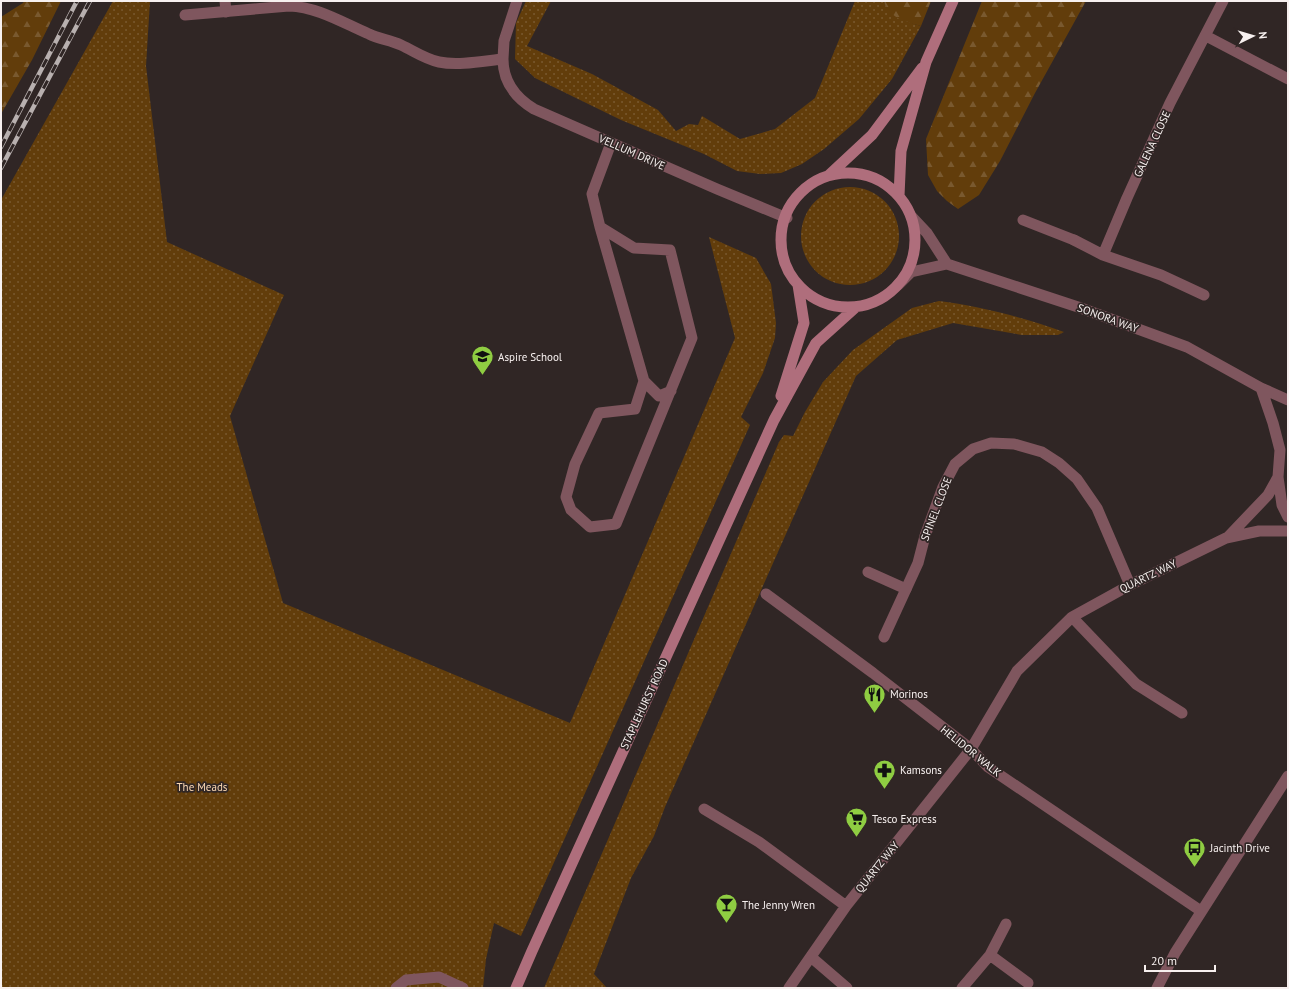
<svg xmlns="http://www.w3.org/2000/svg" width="1289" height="989" font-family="'PT Sans',sans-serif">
<defs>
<pattern id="green-dots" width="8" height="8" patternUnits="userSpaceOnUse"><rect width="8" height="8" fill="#623d0b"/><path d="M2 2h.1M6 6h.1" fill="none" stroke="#79592f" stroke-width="1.8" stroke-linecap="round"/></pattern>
<pattern id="forest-firs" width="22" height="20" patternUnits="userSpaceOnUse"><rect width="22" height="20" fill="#623d0b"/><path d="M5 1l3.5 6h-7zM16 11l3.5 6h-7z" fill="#79592f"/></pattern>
</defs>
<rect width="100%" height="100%" fill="#302625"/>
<path fill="url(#green-dots)" d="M113,1H150L146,66L167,242L284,295L230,416L283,603L570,723L735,338L709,237L756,258L771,284L776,323L775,338L763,373L741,417L750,425L521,936L494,923L486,959L483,988H1V200Z
M526,1H551L527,46L592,74L658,110L676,131L689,124L698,125L702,116L740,139L775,129L815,98L855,1H884C888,16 908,22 921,26L892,79L859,119L824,149L802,164L781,173L760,174L737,171L704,154L621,120L535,78L515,59L516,23Z
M801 236a49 49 0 1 1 98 0a49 49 0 1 1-98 0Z
M939,301C979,306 1026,318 1064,332L1058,335H1022L953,323L897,340L856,376L665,807L654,836L631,878L594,974L607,988H544L779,442L784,435L793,436L805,412L823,382L853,350L912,308Z"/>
<path fill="url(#forest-firs)" d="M24,1H61L32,60L1,114V17L23,3Z
M884,1H931L921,26C907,22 888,18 884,1Z
M982,1H1086L1035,93L1000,161L979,195L958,209L947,201L937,191L928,175L926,139Z"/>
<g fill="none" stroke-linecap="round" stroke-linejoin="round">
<path stroke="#7f565e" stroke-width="11" d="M225,1L226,12
M1023,220L1074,240
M600,227L644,381L635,409L599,413L575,464L566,497L571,510L590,527L616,524L692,338L670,250L634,248L600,227L592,194L611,143
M644,381L659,396L671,391
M868,572L906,589
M396,988L406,980L439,977L463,988"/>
<path stroke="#7f565e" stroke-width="11" d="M766,594L873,673L971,749L988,767L1201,911"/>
<path stroke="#7f565e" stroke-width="11" d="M185,15L289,6C318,7 343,23 369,34C379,39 390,40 401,45C414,51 425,59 439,62C458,66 484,61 503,59C503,82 516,98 534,109L717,189L787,218
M1206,36L1288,79
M503,59L504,41L517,1
M912,217L927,233L947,264
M1074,240L1103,255L1161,275L1204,295
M1103,255L1127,198L1170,103L1223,1
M898,285L911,272L947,264L1078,307L1187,347L1261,388L1288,400
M1261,388L1273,423L1280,450L1278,477L1282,505L1288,517
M1227,538L1268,495L1278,477
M1072,617L1136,684L1182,713
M884,637L918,563L925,536L943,487L955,464L973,449L991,443L1014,444L1042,452L1059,463L1077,479L1097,508L1130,585
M704,809L759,842L846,906
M990,955L1028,983
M811,957L847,988
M789,988L846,906L971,749L1017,671L1072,617L1130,585L1226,538L1259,531H1288
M962,988L990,955L1006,924
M1157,988L1175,953L1288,776"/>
<path stroke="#af6e7c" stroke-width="11" d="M781 240a67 67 0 1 1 134 0a67 67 0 1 1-134 0Z
M828,176L872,135L922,68
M899,196L901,151L926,62L953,1
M781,396L804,323L798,285
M516,988L532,951L774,420L816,343L856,307"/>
<defs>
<path id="rail" d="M1,147L77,1
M1,168L90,1"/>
</defs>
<use href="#rail" stroke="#b8b0af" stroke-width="4.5"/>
<use href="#rail" stroke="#302625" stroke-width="3" stroke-dasharray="9" stroke-linecap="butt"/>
</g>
<defs>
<symbol id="school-pin" viewBox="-11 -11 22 30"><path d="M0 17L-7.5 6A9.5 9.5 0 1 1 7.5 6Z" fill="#8fcd42" stroke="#302625"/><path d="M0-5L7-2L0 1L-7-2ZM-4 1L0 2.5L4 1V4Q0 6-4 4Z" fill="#111"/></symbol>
<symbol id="restaurant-pin" viewBox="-11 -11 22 30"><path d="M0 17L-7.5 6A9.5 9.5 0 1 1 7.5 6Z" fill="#8fcd42" stroke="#302625"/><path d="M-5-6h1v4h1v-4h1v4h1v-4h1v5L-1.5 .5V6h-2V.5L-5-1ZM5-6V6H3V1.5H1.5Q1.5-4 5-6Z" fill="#111"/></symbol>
<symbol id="pharmacy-pin" viewBox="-11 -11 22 30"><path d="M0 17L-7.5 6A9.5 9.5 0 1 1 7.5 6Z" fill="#8fcd42" stroke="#302625"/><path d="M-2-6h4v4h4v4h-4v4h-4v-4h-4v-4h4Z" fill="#111"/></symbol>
<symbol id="supermarket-pin" viewBox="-11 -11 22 30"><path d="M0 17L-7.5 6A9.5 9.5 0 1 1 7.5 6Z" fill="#8fcd42" stroke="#302625"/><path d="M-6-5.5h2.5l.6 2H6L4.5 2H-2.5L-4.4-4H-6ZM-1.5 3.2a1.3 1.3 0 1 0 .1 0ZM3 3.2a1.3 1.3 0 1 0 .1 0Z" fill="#111"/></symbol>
<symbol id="bus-pin" viewBox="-11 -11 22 30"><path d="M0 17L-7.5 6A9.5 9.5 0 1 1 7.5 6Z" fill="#8fcd42" stroke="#302625"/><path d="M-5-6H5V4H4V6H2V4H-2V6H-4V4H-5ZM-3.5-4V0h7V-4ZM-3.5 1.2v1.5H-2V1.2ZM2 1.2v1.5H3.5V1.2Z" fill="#111"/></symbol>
<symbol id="bar-pin" viewBox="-11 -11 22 30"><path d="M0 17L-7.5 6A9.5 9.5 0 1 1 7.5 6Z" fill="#8fcd42" stroke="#302625"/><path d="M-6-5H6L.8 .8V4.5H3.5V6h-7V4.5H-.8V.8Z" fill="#111"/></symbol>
</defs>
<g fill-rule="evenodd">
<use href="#school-pin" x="470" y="344" width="25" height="34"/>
<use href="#restaurant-pin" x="862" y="682" width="25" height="34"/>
<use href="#pharmacy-pin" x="872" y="758" width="25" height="34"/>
<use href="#supermarket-pin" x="844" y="806" width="25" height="34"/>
<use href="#bus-pin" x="1182" y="836" width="25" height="34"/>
<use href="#bar-pin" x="714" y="892" width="25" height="34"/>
</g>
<g text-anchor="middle" stroke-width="3.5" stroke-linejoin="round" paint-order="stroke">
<g font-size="11" fill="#f7f0ef" stroke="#302625">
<text transform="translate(1152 144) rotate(-65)" y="4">GALENA CLOSE</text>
<text transform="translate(632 152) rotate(24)" y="4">VELLUM DRIVE</text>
<text transform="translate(1108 318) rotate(20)" y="4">SONORA WAY</text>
<text transform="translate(936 509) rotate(-69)" y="4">SPINEL CLOSE</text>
<text transform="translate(1148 576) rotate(-26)" y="4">QUARTZ WAY</text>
<text transform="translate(644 704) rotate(-65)" y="4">STAPLEHURST ROAD</text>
<text transform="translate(971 751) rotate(39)" y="4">HELIDOR WALK</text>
<text transform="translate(877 867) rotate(-51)" y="4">QUARTZ WAY</text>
</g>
<g font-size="11" fill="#f7f0ef" stroke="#302625" text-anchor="start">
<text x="498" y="361">Aspire School</text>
<text x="890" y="698">Morinos</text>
<text x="900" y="774">Kamsons</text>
<text x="872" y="823">Tesco Express</text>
<text x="1210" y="852">Jacinth Drive</text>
<text x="742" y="909">The Jenny Wren</text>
</g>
<g font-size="11" fill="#fad7b3" stroke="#302625">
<text x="202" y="791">The Meads</text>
</g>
</g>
<rect width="1289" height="989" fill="none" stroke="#f7f0ef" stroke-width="4"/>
<g transform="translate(1253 36) rotate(85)" stroke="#302625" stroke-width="3" paint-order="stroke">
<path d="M0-3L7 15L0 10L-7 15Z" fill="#f7f0ef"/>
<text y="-6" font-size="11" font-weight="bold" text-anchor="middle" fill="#f7f0ef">N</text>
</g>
<path d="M1145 965v6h70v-6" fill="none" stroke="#f7f0ef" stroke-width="2"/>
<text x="1151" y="965" font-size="12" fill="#f7f0ef" stroke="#302625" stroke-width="3" paint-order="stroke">20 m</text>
</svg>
